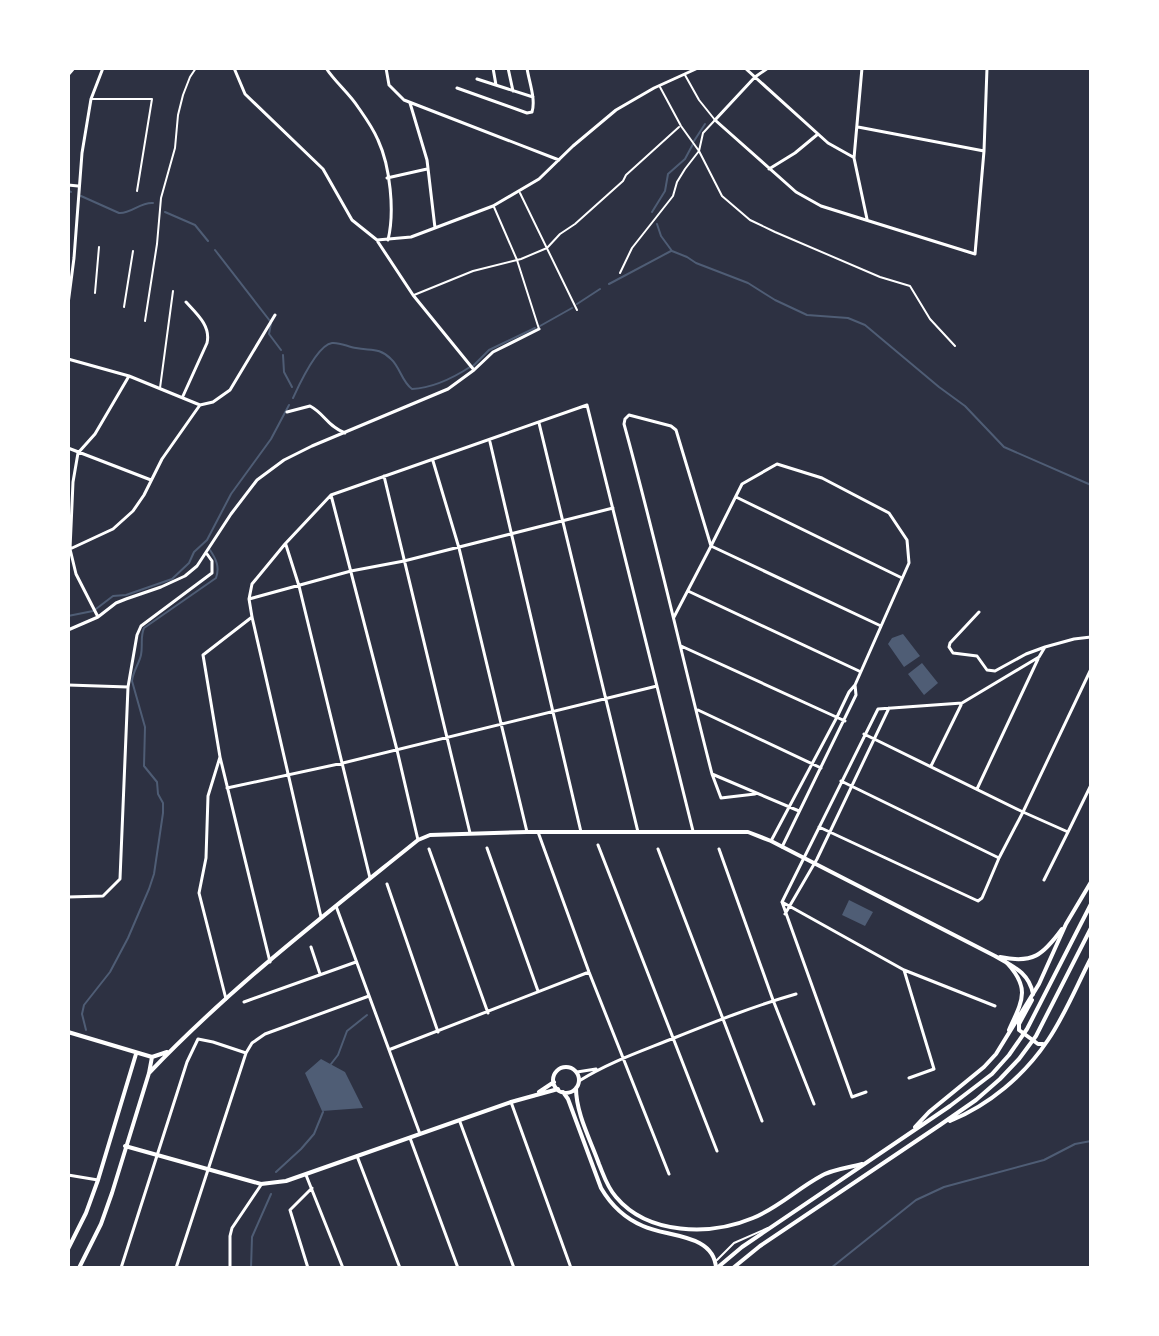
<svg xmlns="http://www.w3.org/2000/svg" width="1159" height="1336" font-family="Karla,sans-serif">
<rect width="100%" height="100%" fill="#2d3142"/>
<path fill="#4f5d75" d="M903,634L920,656L904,667L888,644L892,638Z
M922,663L938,683L924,695L908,674Z
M849,900L873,912L865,926L842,915Z
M321,1059L345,1072L363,1108L322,1111L305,1073Z"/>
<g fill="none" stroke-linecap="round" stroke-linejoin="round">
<path stroke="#4f5d75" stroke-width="2" d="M694,141L705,124
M68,190L71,192
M81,196L119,213C131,214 140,202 153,203
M165,212L195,225L208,241
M652,212L665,191L668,174L685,159L693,144
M657,224L661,236L672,251L687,257L696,263L748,283L775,300L807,315L848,318L865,325L939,387L965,406L1004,447L1091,485
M215,250L270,321
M609,284L671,251
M577,304L600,289
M271,323L269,334L281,350
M540,326L572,308
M283,355L284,372L292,387
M473,366L489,350L535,328
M293,398C299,385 317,345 332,343C340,342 348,347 356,348C371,351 379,347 391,359C400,367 402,382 412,389C433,388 453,378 470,367
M96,609L113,596L126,595L172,579L189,563L194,552L207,540L231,494L271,439L289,405
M68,616L93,611
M86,1030L82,1014L84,1005L110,972L128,938L149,889L154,874L163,813V803L158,794L157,782L144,766L145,727L132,681C133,671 139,664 141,655C143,645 140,637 144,628L216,578C220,567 216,559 210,550
M331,1064L338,1055L347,1031L367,1015
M276,1172L301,1149L314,1134L323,1112
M251,1268L252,1237L271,1194
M831,1268L916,1200L944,1187L1044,1160L1075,1144L1091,1141"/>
<path stroke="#fff" stroke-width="2" d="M660,87L681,126L699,151L722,196L750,220L775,232L880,277L910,286L930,319L955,346
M92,99H152L137,191
M520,193L577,310
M494,207L517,260L539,329
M620,273L632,248L673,196L677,182L685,169L699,151L703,133L715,120L699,100L685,75
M95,293L99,247
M414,295L473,271L521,259L547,248L560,234L575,224L623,181L626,175L679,127
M124,307L133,251
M145,321L157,244L161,198L175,148L178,115L183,95L190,77L196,68
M160,388L173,291
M717,1260L734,1243L768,1228"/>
<path stroke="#fff" stroke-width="3" d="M234,68L245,94L323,169L352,220L377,240L411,237L493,206L539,179L573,146L616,110L654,88L698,68
M326,68C335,82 349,93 358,107C365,117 373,128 378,140C390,166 395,211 388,240
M386,68L389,85L404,100L559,160
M493,68L496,85
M508,68L513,91
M745,68L828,143L853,157
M768,68L755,77L715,120L796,192L821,206L975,254L984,151L987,68
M862,68L854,158L867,219
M68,75L74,68
M477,79L533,97
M457,88L527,113L532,112C536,99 529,82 527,68
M410,103L427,160L435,228
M858,127L984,151
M769,169L795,153L818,134
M387,178L427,169
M68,185L78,186
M378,242L413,295L474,370
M68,304L74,258L82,153L91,99L103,68
M68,359L129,376L200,405
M183,396L207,343C211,326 197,314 186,302
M287,412L310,406C325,414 326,425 345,433
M539,423L638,832
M490,442L581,832
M68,448L151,480
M433,461L459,548L527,832
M384,476L470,833
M331,495L397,750L418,840
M736,497L902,578
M286,545L299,586L370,878
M70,549L113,529L133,511L144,495L162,459L195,412L200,405L213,402L230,390L275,315
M688,591L859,671
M249,599L351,571L404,561L613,508
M979,612L950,643L949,647L953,653L977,656L987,670L995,671L1026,654L1045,647
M98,617L76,574L70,549L73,482L78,453L95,434L129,376
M252,617L203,655L220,757L270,962
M674,617L711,546L676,430L671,426L629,415L625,419L624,424C656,540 682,657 712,774L799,811
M68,630L98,617L116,603L126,599L161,587L185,576L197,566L231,514L257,480L284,460L312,446L448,389L474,370L493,352L539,329
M681,646L845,721
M68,685L128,687
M698,710L821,768
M864,734L1023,812L1091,669
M220,757L208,796L206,858L199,893L226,999
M931,766L961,705
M712,774L721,798L755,794
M841,781L999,858
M227,788L343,763L657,686
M977,789L1038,659
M819,827L978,901L982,898L999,858L1023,812L1068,832L1044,880
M538,832L589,972L669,1174
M1068,832L1091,785
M771,841L837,717L849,692L855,685L909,563L907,540L889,513L822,478L777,464L742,484L711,546L881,626
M598,845L717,1151
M782,847L856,695L855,685
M487,848L538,991
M429,849L488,1013
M658,849L762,1121
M719,849L773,1000L814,1104
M387,884L438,1032
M68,897L103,896L120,879L128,687L137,635L141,626L212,573V561L207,554
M782,902L904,970L995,1006
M336,906L420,1134
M785,914L817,859L889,708
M321,917L252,617L249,599L252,584L285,544L331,495L587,405L693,831
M311,947L320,974
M904,970L934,1069L909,1078
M244,1002L356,962
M391,1049L589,972
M577,1072L596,1069
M579,1081C609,1062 642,1051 674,1038C714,1022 754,1006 796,994
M866,1092L852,1097L782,902L878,709L962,703L1039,657L1045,647L1074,639L1091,637
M511,1102L571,1268
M460,1122L514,1268
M410,1138L458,1268
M357,1156L400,1268
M68,1175L98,1180
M306,1175L343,1268
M121,1268L187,1062L198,1039L213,1042L246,1053
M176,1268L246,1053L252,1043L265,1034L369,996
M230,1268V1236L232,1228L261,1185
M308,1268L290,1210L312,1188"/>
<path stroke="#fff" stroke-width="4" d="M1000,957C1033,964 1043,955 1062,929
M68,1032L152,1057L167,1052
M553 1080a13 13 0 1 1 26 0a13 13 0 1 1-26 0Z
M149,1073C231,987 326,914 418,840L430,835L527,832H748L771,841L995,956C1012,966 1029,972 1033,994
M576,1088C576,1114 591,1141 599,1164C604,1176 607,1187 616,1197C648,1235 710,1236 753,1218C778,1208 797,1189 821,1176C833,1169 848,1168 862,1164
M539,1092L554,1082
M563,1092L568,1099L601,1188C611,1205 624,1218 643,1226C666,1237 714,1233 716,1268
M125,1146L261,1184L286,1181L306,1174L511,1102L558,1089
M68,1249L86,1213L98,1180L136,1054
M79,1268L101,1224L112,1193L149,1073L152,1057"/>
<path stroke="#fff" stroke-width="4" d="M1007,963C1031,989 1022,1001 1009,1030
M1032,1000L1019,1024V1030L1038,1044H1043
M950,1121C989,1105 1024,1076 1048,1040C1065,1015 1077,985 1091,958
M915,1127L929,1112L984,1067L996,1054L1039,984L1066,924L1091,882
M717,1268L742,1247L950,1106L992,1074L1009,1055L1027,1029L1091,904
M733,1268L760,1246L940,1125L976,1100L1000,1079L1019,1059L1036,1036L1091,928"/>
</g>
<rect width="1159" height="1336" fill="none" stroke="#ffffff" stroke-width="140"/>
</svg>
